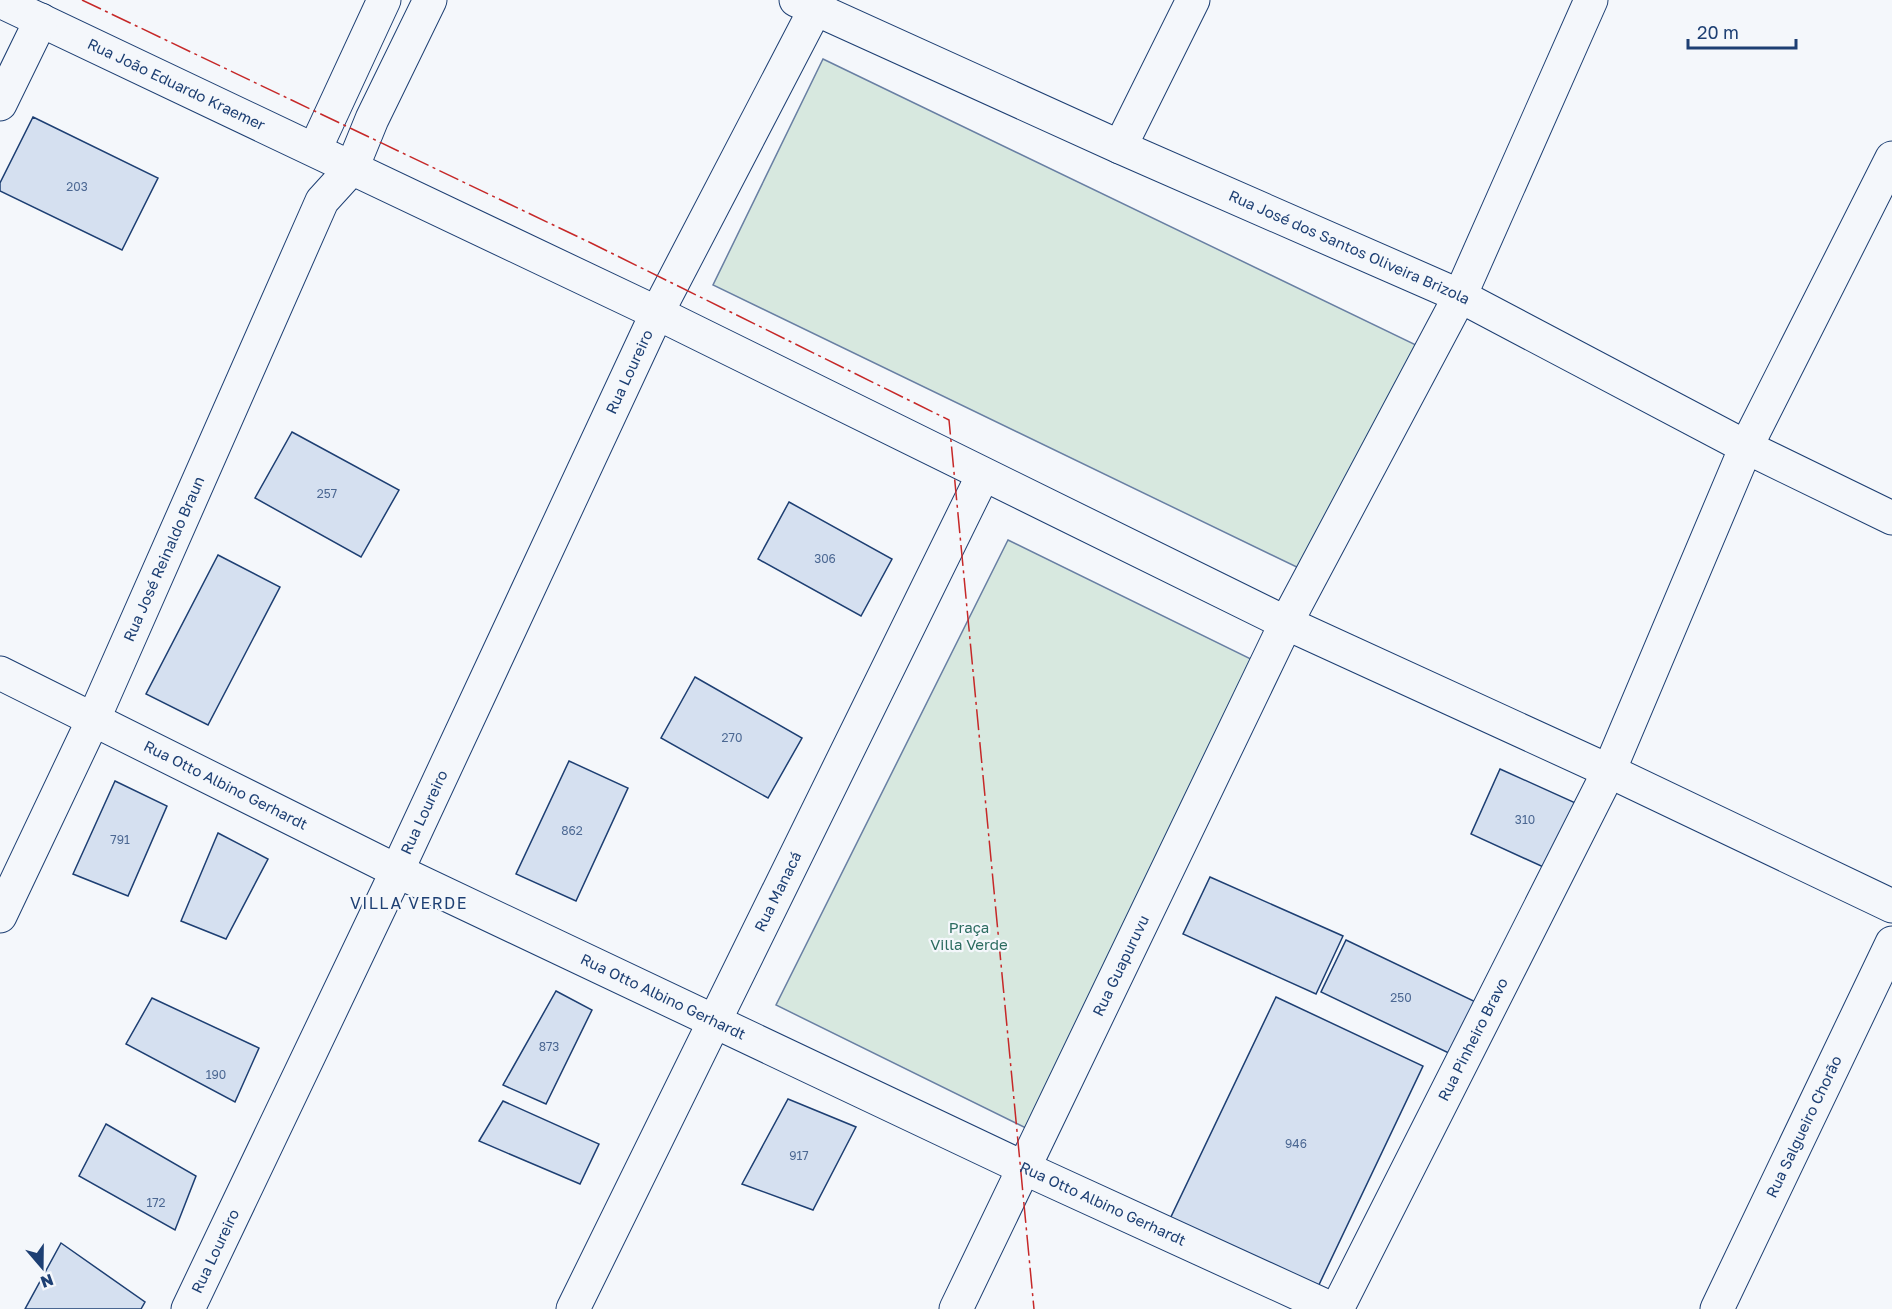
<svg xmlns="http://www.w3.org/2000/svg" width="1892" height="1309" font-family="'Golos Text',sans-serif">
<rect width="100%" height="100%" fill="#f4f7fb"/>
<path fill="#d7e8df" stroke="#687fa3" stroke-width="1.5" d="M823,59L1416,345L1305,571L713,285Z
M1008,540L1257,662L1034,1132L776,1005Z"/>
<path fill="#d5e0f0" stroke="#1d3f73" stroke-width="1.5" d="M33,117L158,178L122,250L0,191V183Z
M292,432L399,490L361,557L255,498Z
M789,502L892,559L861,616L758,559Z
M218,555L280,587L208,725L146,694Z
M695,677L802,738L768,798L661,738Z
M569,761L628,788L576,901L516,874Z
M1500,769L1580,805L1550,870L1471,834Z
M115,781L167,806L128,896L73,874Z
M218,833L268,859L226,939L181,921Z
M1210,877L1343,936L1316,994L1183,934Z
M1346,940L1480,1004L1455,1056L1321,992Z
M556,991L592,1010L546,1104L503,1085Z
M1276,997L1423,1066L1316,1291L1169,1221Z
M152,998L259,1048L235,1102L126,1044Z
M788,1099L856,1127L813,1210L742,1184Z
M503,1101L599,1144L580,1184L479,1141Z
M106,1124L196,1176L175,1230L79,1176Z
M61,1243L145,1302L141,1309H25Z"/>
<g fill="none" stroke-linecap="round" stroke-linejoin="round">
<defs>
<g id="street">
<path id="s1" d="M796,0L1120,147L1460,296L1746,447L1892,518"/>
<path id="s2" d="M0,1L657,313L1286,623L1609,771L1892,906"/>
<path d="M0,104L41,20"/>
<path d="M1120,147L1193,0"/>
<path id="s3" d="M0,673L397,871L1024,1168L1332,1309"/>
<path id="s4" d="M0,916L94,718L322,201L352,168"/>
<path id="s5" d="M188,1309L397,871L657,313L820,0"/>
<path id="s6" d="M573,1309L983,475"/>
<path id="s7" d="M956,1309L1286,623L1460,296L1591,0"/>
<path id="s8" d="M1337,1309L1609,771L1746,447L1892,158"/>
<path id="s9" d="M1717,1309L1892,943"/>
</g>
<path id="secondary" d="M315,149L384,0
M352,168L372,119L430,0"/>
</defs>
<use href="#street" stroke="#1d3f73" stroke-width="35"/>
<use href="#secondary" stroke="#1d3f73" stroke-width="35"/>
<use href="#street" stroke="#f4f7fb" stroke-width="33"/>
<use href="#secondary" stroke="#f4f7fb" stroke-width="33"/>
<path stroke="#c62828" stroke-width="1.5" stroke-dasharray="21 4.5 3 4.5" stroke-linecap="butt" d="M82,0L591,243L949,420L1034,1309"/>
</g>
<g text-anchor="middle" stroke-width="4.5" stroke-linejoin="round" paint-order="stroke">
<g font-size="12" fill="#4b6792">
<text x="77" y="191">203</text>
<text x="327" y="498">257</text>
<text x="825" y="563">306</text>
<text x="732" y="742">270</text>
<text x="1525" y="824">310</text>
<text x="572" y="835">862</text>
<text x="120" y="844">791</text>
<text x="1401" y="1002">250</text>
<text x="549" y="1051">873</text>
<text x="216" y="1079">190</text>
<text x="1296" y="1148">946</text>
<text x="799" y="1160">917</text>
<text x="156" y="1207">172</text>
</g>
<g font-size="15" fill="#1d3f73" stroke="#f4f7fb">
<text dy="5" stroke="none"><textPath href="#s2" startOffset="195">Rua João Eduardo Kraemer</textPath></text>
<text dy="5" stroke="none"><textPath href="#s1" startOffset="606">Rua José dos Santos Oliveira Brizola</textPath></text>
<text dy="5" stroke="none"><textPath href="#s5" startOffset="1036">Rua Loureiro</textPath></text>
<text dy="5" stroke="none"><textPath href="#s4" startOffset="393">Rua José Reinaldo Braun</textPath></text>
<text dy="5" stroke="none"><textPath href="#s3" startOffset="252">Rua Otto Albino Gerhardt</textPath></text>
<text dy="5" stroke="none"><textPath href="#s5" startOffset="550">Rua Loureiro</textPath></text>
<text dy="5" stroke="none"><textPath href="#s6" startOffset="465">Rua Manacá</textPath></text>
<text dy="5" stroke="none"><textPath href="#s7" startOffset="381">Rua Guapuruvu</textPath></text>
<text dy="5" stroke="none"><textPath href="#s3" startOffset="738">Rua Otto Albino Gerhardt</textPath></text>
<text dy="5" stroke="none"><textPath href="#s8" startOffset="302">Rua Pinheiro Bravo</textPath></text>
<text dy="5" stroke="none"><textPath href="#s9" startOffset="202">Rua Salgueiro Chorão</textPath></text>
<text dy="5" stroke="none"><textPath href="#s3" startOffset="1224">Rua Otto Albino Gerhardt</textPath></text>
<text dy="5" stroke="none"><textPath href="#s5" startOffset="64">Rua Loureiro</textPath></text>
</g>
<g font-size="15" fill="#2c6c60" stroke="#f4f7fb">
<text x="969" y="933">Praça<tspan x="969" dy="17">Villa Verde</tspan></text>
</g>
<g font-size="16" letter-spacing="1.5" fill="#1d3f73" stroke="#f4f7fb">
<text x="409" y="909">VILLA VERDE</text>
</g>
</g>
<g transform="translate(42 1267) rotate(160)" stroke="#f4f7fb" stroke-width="4.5" paint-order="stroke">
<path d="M0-4.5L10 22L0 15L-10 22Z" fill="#1d3f73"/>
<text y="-9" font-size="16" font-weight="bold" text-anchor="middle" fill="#1d3f73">N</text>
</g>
<path d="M1688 39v9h108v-9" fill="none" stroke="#1d3f73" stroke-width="3"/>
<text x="1697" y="39" font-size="18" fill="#1d3f73" stroke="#f4f7fb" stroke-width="4.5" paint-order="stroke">20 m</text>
</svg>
